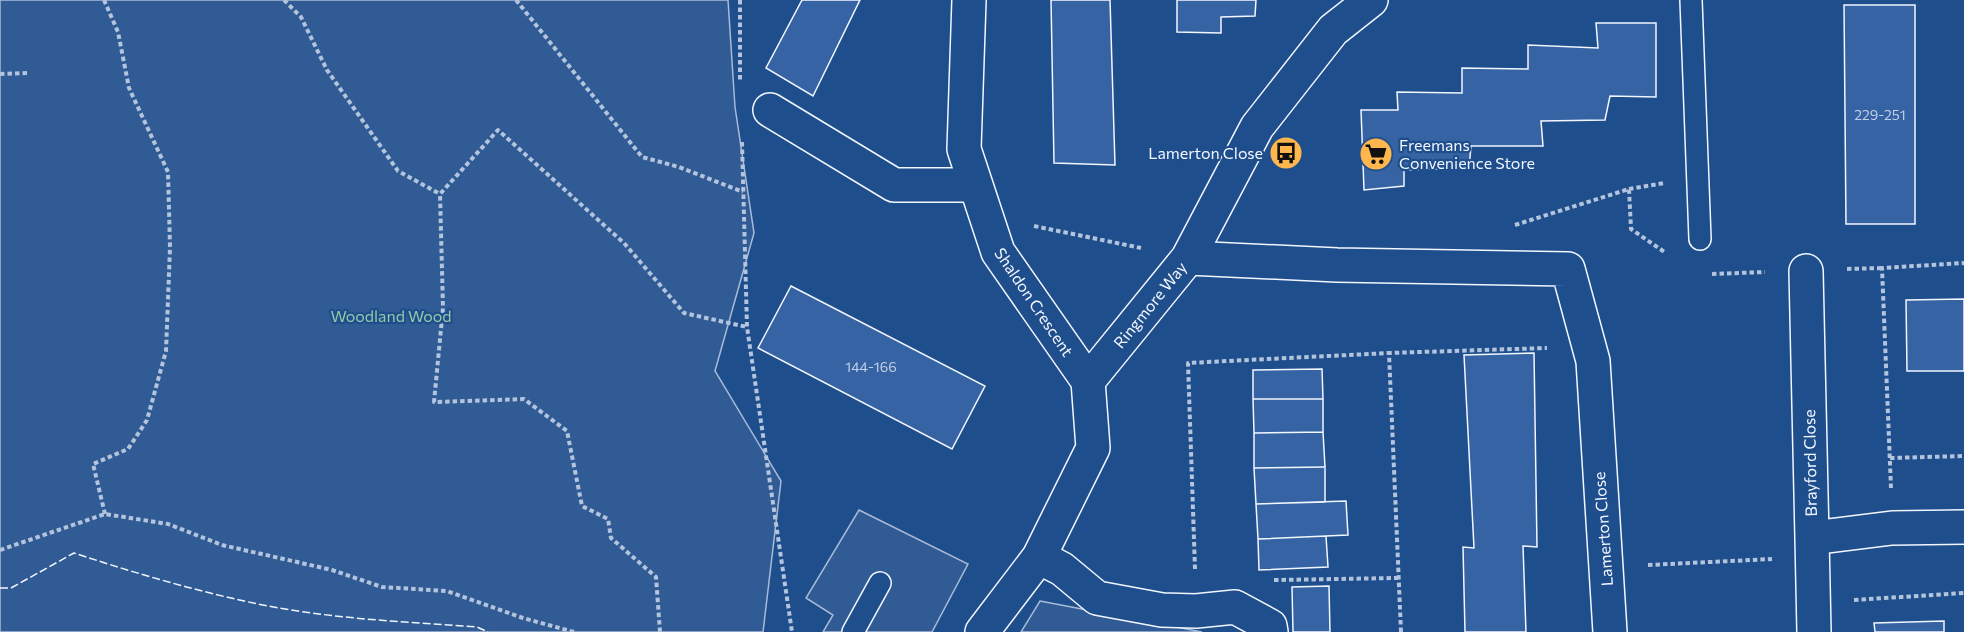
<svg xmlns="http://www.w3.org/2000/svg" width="1964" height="632" font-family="Commissioner,sans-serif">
<rect width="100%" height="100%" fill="#1f4e8c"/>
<path fill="#305b95" stroke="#a8bbd7" stroke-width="1.5" d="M0,0H728L735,107L754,233L715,371L781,481L763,632H0Z
M859,510L968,564L932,632H823L833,615L806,598Z
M1040,601L1202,632H1021Z"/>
<path fill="#3563a3" stroke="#f2f6ff" stroke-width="1.5" d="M802,0H860L813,96L766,68Z
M1051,0H1110L1115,165L1054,163Z
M1177,0H1256L1255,16L1221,17V33L1177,32Z
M1844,5H1915V224H1846Z
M1596,23H1656V97L1610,96L1605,120L1541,121L1543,146H1471L1469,168L1404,170V186L1364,190L1361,110H1398L1397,92L1462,93V68L1528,69V45L1598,48Z
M791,286L985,386L952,449L758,348Z
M1964,299V371H1907L1906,300Z
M1534,353L1537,547L1523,546L1526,632H1465L1463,547L1474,548L1464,355Z
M1322,369L1323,399H1253V370Z
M1253,399H1323V432L1254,433Z
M1323,432L1325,467L1254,468V433Z
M1325,467V502L1256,504L1254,468Z
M1346,501L1348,535L1258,539L1256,504Z
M1326,536L1328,567L1259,570L1258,539Z
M1329,586L1330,632H1293L1292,587Z
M1944,621V632H1875L1874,623Z"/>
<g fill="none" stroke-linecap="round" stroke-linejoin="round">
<defs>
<path id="service" d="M1691,0L1700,239
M853,632L880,583"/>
<path id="minor" d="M969,0L964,149L998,252L1088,381
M770,110L894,185H976
M1188,258L1337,265L1568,269L1593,361L1610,632
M1806,271L1812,538L1892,528L1964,527
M1812,538L1814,632
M1039,557L1062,569L1097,598L1162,610L1196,611L1235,607L1270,626L1271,632
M982,632L1039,557L1093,448L1088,381L1188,258L1257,127L1333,30L1371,0"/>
</defs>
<use href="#service" stroke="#f2f6ff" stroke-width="24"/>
<use href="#minor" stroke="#f2f6ff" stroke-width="36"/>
<path stroke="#b3c4dc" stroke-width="4" stroke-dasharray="4.5 3" stroke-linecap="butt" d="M104,0L118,32L129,88L168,172L170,247L166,351L147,420L128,449L93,464L105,514
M284,0L301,17L327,70L398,171L440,194
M516,0L642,157L679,167L743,192
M740,0V80
M0,74L29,73
M742,142L747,327L792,632
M1629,189L1664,183
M1515,225L1629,189L1631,229L1666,253
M1034,226L1141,248
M1847,269L1882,268
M1712,274L1765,272
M1890,458L1964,456
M1891,488L1882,268L1964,263
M0,550L105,514L168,524L222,545L332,570L382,587L447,591L523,618L574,632
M1648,565L1772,559
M1195,569L1188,363L1389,353
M1274,580L1398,578
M1854,600L1964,593
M660,632L656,577L611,538L608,519L582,506L567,431L524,399L434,402L443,308L440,194L498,130L624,243L684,313L747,327
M1401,632L1389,353L1547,348"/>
<use href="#service" stroke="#1f4e8c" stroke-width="21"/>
<use href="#minor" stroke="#1f4e8c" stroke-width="33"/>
<path stroke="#f2f6ff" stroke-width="1.5" stroke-dasharray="8 3" stroke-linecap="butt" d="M0,588H11L74,553C138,574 202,593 268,606C336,619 407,622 477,627L488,632"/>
</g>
<defs>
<symbol id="bus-disc" viewBox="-11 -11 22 22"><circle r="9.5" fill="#ffb74d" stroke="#1f4e8c"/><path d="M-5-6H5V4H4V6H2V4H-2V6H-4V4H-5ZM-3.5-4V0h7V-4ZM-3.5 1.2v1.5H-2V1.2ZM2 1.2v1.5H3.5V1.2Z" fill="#111"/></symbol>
<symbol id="supermarket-disc" viewBox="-11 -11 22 22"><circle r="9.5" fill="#ffb74d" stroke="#1f4e8c"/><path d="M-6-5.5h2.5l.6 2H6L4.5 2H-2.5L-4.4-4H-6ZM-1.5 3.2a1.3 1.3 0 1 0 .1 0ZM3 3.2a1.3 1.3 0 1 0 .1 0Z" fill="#111"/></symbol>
</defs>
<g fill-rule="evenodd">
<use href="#bus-disc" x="1267" y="134" width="38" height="38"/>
<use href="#supermarket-disc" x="1357" y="135" width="38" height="38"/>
</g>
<g text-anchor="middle" stroke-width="4.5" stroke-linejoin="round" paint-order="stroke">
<g font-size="14" fill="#c3d1e8">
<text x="1880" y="120">229-251</text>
<text x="871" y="372">144-166</text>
</g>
<g font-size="16" fill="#f2f6ff" stroke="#1f4e8c" text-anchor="start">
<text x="1399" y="151">Freemans<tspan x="1399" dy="18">Convenience Store</tspan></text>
<text x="1263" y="159" text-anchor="end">Lamerton Close</text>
</g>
<g font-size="16" fill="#f2f6ff" stroke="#1f4e8c">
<text transform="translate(1034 302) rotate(56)" y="6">Shaldon Crescent</text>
<text transform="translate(1150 305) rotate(-51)" y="6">Ringmore Way</text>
<text transform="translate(1810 463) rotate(-91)" y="6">Brayford Close</text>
<text transform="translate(1603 529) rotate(-94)" y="6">Lamerton Close</text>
</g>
<g font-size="16" fill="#97c8a6" stroke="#1f4e8c">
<text x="391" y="322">Woodland Wood</text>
</g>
</g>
</svg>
